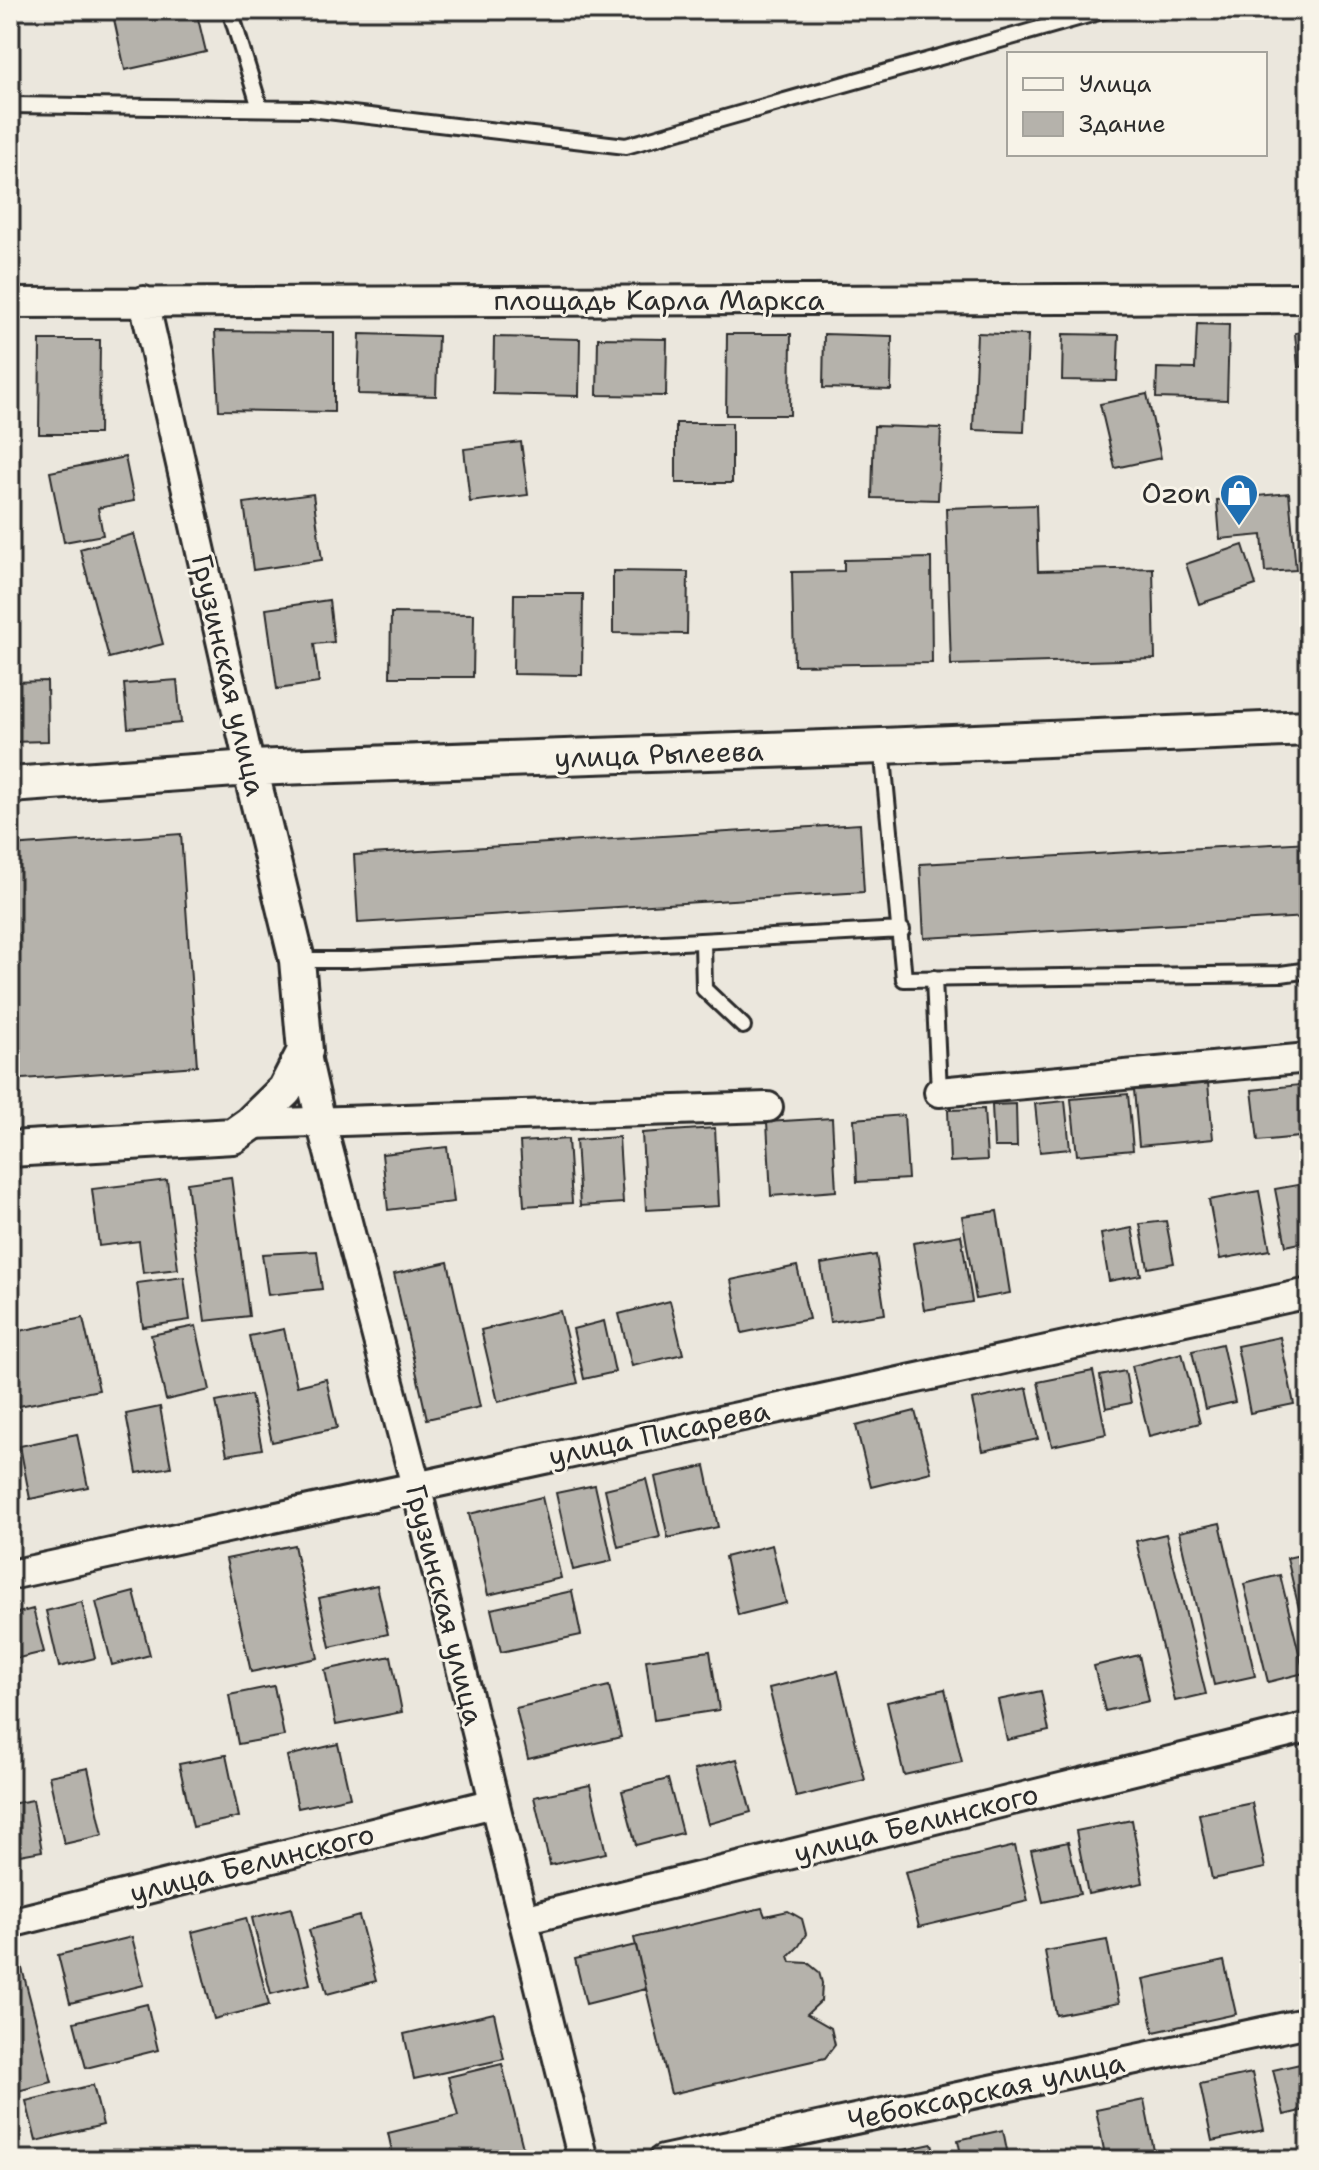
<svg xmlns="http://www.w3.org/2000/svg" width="1319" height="2170" font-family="'Shantell Sans',sans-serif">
<rect width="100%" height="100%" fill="#ebe7dd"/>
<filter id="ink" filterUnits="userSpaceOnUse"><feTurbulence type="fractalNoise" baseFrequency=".0125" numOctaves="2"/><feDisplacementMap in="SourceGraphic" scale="16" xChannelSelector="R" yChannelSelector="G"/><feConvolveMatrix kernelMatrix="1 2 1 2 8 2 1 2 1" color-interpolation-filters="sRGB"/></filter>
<g filter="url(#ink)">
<path fill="#b5b2ab" stroke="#2b2b2b" stroke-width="2" d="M112,10H196L206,52L125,70Z
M1197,324L1229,325L1227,400L1156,398L1157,368L1195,369Z
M215,331L334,332V412L219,410Z
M1309,331V366L1298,367L1295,333Z
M977,333L1028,335L1024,432L973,430Z
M360,334L438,336L436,396L358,394Z
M727,334H791L790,415H726Z
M824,334L892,336L891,390L823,388Z
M1063,334L1119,335L1117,381L1062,380Z
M494,337L580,339L579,396L493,394Z
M598,338L667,339L666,396L597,395Z
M40,340H100L99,434H39Z
M1147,394L1161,458L1115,468L1100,404Z
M676,423H732V483H676Z
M874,426L941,428L938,500L872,498Z
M521,442L528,495L470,502L464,449Z
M125,457L134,501L98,508L103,535L64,542L50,472Z
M1289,493L1296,570L1265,572L1262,535L1220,539L1217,500Z
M313,494L322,560L253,570L244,503Z
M1036,505L1038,571L1153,568L1155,659L951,665L946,508Z
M134,534L163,644L109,658L80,549Z
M1243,545L1256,585L1199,604L1186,564Z
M931,558L932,663L794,665L792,572L844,571V560Z
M613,571L688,572L687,634L613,633Z
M514,594H583L582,675L513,674Z
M329,600L334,642L314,644L319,683L277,689L266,609Z
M391,613L474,614L473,677H390Z
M177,680L181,723L128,728L124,684Z
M47,681L48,741L10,742V682Z
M860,824L864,892L358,923L354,855Z
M181,834L197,1066L10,1080V846Z
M1309,842V917L924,938L920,864Z
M1208,1083L1213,1139L1139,1146L1134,1090Z
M1309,1084V1136L1258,1141L1252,1090Z
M1128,1094L1133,1150L1077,1155L1071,1099Z
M1065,1101L1070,1149L1040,1152L1035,1104Z
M1016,1104L1017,1147H994L992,1105Z
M984,1109L987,1160L950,1162L948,1110Z
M904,1115L908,1179L857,1182L854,1119Z
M832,1118L836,1191L771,1196L767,1122Z
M715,1128L719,1206L646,1210L642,1133Z
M619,1137L623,1203L580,1206L576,1140Z
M568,1139L572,1203L524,1206L520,1142Z
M447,1147L454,1202L388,1210L382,1154Z
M231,1177L249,1316L205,1321L187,1183Z
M167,1180L178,1269L143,1273L139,1241L99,1246L92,1189Z
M1309,1183V1241L1286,1246L1275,1189Z
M1259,1191L1270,1250L1220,1259L1209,1200Z
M997,1211L1010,1293L976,1299L962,1216Z
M1166,1221L1174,1263L1148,1268L1140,1224Z
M1132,1228L1141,1275L1109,1281L1101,1234Z
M961,1235L972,1302L924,1310L913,1243Z
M317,1251L322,1289L268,1295L262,1254Z
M876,1255L885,1314L830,1322L821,1264Z
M448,1262L480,1407L427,1419L394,1274Z
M797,1266L809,1319L742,1333L731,1280Z
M10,1271L17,1315L10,1316Z
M184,1277L190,1320L143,1327L137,1283Z
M670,1301L683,1354L632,1366L619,1314Z
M560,1311L578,1383L498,1402L481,1330Z
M83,1318L99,1390L14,1407L10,1390V1333Z
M604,1321L615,1372L584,1379L573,1329Z
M196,1326L210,1390L166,1400L151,1335Z
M284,1329L297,1386L326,1379L337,1428L272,1442L249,1336Z
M1280,1337L1294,1404L1250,1413L1237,1346Z
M1222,1344L1235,1402L1205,1409L1192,1351Z
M1182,1353L1200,1423L1149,1436L1132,1366Z
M1093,1371L1106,1434L1052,1446L1038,1382Z
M1125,1371L1131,1403L1106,1408L1100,1376Z
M1027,1388L1038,1439L983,1451L972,1400Z
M251,1395L262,1449L227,1455L216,1402Z
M160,1407L171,1467L137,1473L126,1414Z
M915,1411L931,1472L871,1487L856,1426Z
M77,1434L88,1487L30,1499L20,1446Z
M10,1465L19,1502L10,1504Z
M705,1466L718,1527L668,1538L655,1477Z
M646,1479L660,1537L618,1547L605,1489Z
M595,1485L612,1561L573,1570L556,1493Z
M542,1497L561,1578L488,1595L469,1514Z
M1220,1523L1255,1676L1214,1685L1179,1532Z
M1166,1534L1206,1694L1175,1701L1136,1541Z
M294,1545L318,1658L251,1672L226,1559Z
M772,1545L786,1603L738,1615L725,1557Z
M1309,1553V1651L1287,1558Z
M1280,1575L1304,1673L1268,1682L1244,1584Z
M377,1585L388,1634L330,1647L319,1598Z
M572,1591L581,1635L501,1652L491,1609Z
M134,1592L150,1655L112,1665L96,1602Z
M82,1602L95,1658L59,1667L46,1611Z
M33,1609L44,1652L10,1660V1615Z
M710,1651L719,1710L654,1720L646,1660Z
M1139,1655L1149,1701L1105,1711L1094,1666Z
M391,1656L402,1712L336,1725L325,1670Z
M838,1671L865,1780L796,1797L769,1688Z
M274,1686L284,1736L238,1744L229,1695Z
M609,1686L621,1737L528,1759L516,1708Z
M945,1689L962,1762L904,1775L887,1702Z
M1041,1691L1049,1731L1007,1740L998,1700Z
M338,1744L350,1797L298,1808L287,1756Z
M226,1755L239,1817L193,1827L179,1764Z
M737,1759L751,1812L708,1824L694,1770Z
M88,1768L103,1835L64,1844L49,1776Z
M668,1779L682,1833L636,1845L622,1791Z
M590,1785L606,1853L550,1865L534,1797Z
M1309,1787V1820L1302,1789Z
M33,1800L42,1851L14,1856L10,1830V1804Z
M1252,1803L1265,1868L1212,1879L1199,1814Z
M1132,1820L1143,1883L1088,1894L1076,1831Z
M1068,1842L1080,1894L1043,1902L1031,1850Z
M1015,1846L1028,1901L919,1927L905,1872Z
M291,1908L310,1984L271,1994L252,1918Z
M762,1908L765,1916L788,1911L802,1919L806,1934L799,1946L789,1956L791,1962L808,1963L819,1972L822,1983L821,2001L807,2014L831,2028L835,2045L825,2058L671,2094L634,1938Z
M359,1916L376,1981L327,1994L309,1930Z
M246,1918L269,2005L214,2019L192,1932Z
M132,1937L144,1985L70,2003L58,1955Z
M1107,1940L1119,2003L1056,2015L1045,1951Z
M636,1945L646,1989L586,2004L575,1959Z
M19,1957L52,2082L10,2093V1959Z
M1224,1961L1236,2014L1154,2032L1143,1979Z
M147,2004L158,2050L86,2068L74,2022Z
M494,2013L504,2059L414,2079L404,2034Z
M1309,2062V2109L1284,2115L1273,2070Z
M502,2064L526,2160H394L388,2133L458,2116L448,2077Z
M1252,2073L1264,2130L1212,2141L1200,2084Z
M93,2085L103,2125L36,2141L26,2101Z
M1144,2100L1155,2156L1134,2160H1106L1096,2110Z
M1003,2130L1009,2160H962L958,2140Z
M932,2144L936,2160H880L879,2155Z"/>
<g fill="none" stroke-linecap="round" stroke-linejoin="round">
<defs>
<path id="service" d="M230,10L260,108
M10,105L310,109L626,146L1106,10
M882,747L904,979L1281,974L1309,970
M703,941L704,989L743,1026
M297,960H350L902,930
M934,978L939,1092"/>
<path id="minor" d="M144,301L250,768
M10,303L1309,298
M305,1051L321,1122L416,1486L583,2160
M939,1092L1309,1058
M250,1124L768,1107
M10,1575L1309,1293
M523,1920L1309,1727
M10,1923L494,1803
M663,2160L1309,2022"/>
<path id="tertiary" d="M10,785L250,768L882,746L1309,728
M10,1149L233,1136L250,1124L285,1090L305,1051L297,960L250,768"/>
</defs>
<use href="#service" stroke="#2b2b2b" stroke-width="20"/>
<use href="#minor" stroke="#2b2b2b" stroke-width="34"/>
<use href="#tertiary" stroke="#2b2b2b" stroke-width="40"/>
<use href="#service" stroke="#f7f3e8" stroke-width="14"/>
<use href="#minor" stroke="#f7f3e8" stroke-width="28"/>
<use href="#tertiary" stroke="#f7f3e8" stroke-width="34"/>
</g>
</g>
<defs>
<symbol id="shop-pin" viewBox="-11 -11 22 30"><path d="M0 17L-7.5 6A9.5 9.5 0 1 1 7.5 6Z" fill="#1f6fb2" stroke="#f7f3e8"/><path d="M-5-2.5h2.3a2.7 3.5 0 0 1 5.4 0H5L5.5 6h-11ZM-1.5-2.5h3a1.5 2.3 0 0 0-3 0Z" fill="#fff"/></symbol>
</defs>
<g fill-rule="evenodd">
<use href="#shop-pin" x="1217" y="471" width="44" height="60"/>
</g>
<g text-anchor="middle" stroke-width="6" stroke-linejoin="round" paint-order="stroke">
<g font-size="28" fill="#2b2b2b" stroke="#f7f3e8">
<text x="659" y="310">площадь Карла Маркса</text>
<text transform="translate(229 675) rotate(77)" y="10">Грузинская улица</text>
<text transform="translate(659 754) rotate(-2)" y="10">улица Рылеева</text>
<text transform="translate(659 1433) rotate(-12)" y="10">улица Писарева</text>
<text transform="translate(445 1605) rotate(76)" y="10">Грузинская улица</text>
<text transform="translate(916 1823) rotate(-14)" y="10">улица Белинского</text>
<text transform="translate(252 1863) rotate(-14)" y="10">улица Белинского</text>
<text transform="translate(986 2091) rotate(-12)" y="10">Чебоксарская улица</text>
</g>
<g font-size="28" fill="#2b2b2b" stroke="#f7f3e8" text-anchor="end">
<text x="1211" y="503">Ozon</text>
</g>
</g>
<rect width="1319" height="2170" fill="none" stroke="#f7f3e8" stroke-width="40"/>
<rect x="20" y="20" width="1279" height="2130" fill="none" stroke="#2b2b2b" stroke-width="3" filter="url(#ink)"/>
<rect x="1007" y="52" width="260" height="104" fill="#f7f3e8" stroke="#a5a39c" stroke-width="2"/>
<rect x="1023" y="78" width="40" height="12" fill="#f7f3e8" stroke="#a5a39c" stroke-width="2"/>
<text x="1079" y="92" font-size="24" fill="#2b2b2b">Улица</text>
<rect x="1023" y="112" width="40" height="24" fill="#b5b2ab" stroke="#a5a39c" stroke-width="2"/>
<text x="1079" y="132" font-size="24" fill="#2b2b2b">Здание</text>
</svg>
